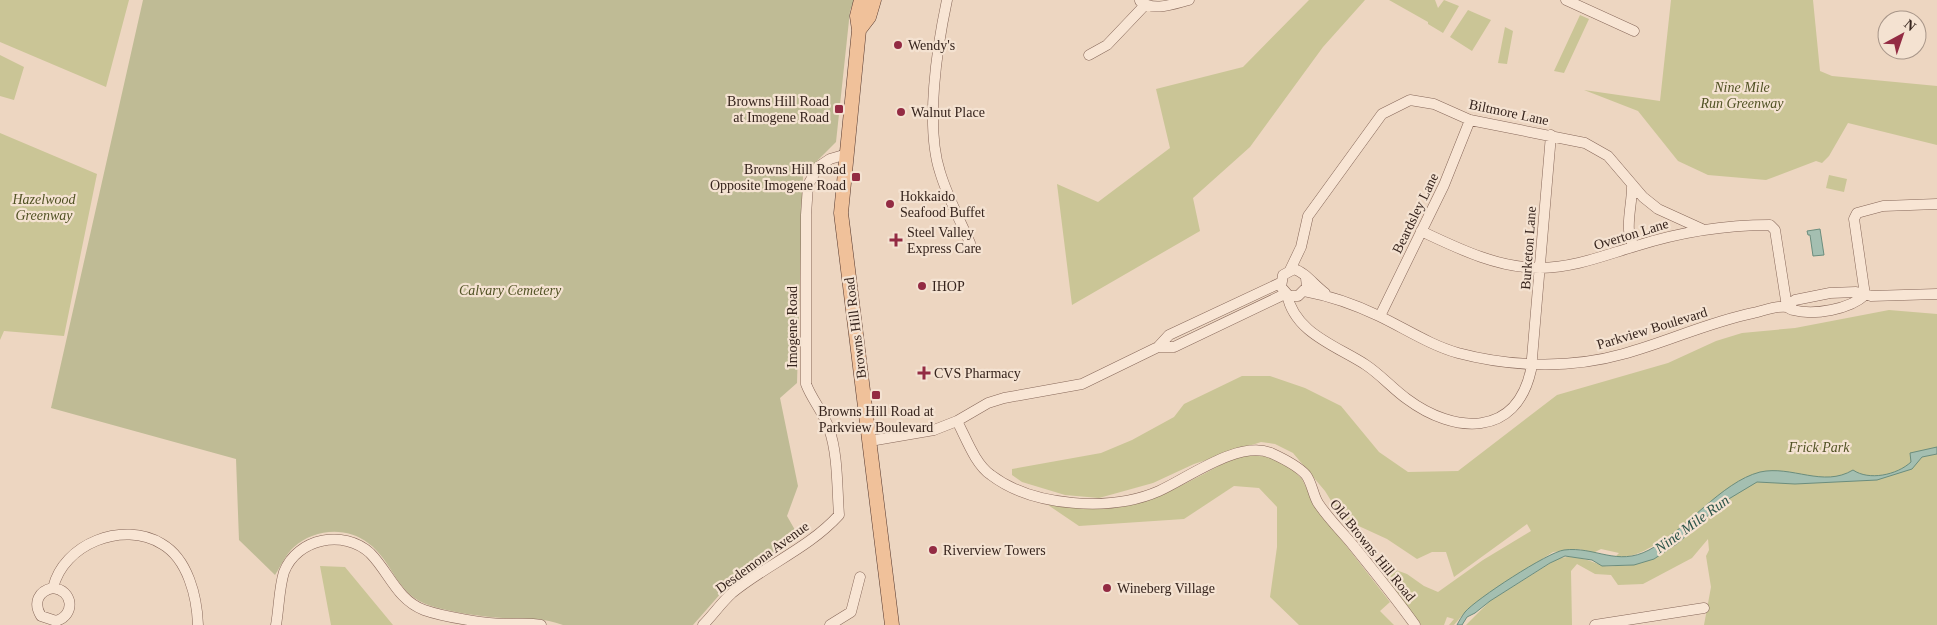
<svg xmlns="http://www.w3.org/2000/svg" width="1937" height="625" font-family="Georgia,serif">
<rect width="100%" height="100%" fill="#edd6c1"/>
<path fill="#cac596" d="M0,0H129L106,87L0,42Z
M1309,0H1365L1323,47L1250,147L1193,198L1200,231L1072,305L1057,184L1098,202L1170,148L1156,89L1243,67Z
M1389,0H1435L1438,8L1444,0L1459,6L1443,33L1428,24V22Z
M1671,0H1813L1820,71L1832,76L1937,86V145L1848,123L1829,156L1822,163L1816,161L1766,180L1708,175L1678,161L1638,111L1584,90L1660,101Z
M1468,10L1491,20L1472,51L1450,37Z
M1580,15L1589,19L1564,73L1554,71Z
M1505,27L1513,31L1507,64L1498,63Z
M0,55L24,67L14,100L0,96Z
M0,133L97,174L64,336L4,331L0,340Z
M1829,175L1847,179L1844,192L1826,188Z
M1889,310L1937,314V625H1704L1711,587L1706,556L1709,550L1708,539L1692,558L1643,584L1618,585L1611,575L1595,574L1577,564L1571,571L1572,625H1466L1490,601L1557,559C1574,554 1585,559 1601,565C1605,567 1611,566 1616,566C1651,567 1678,544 1703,521C1692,526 1681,529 1671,535C1648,548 1642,556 1614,558L1619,553L1601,549L1593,553L1579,549L1553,552L1483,598L1465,612L1454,625H1449L1454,619L1447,617L1444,625H1421L1381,570L1379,564L1407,574L1424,586L1438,592L1483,560L1531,531L1527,524L1454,577L1446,552H1432L1417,559L1387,539L1350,522L1338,512L1325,491L1293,453L1275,444L1261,442L1194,464L1153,483L1099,498L1065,495L1022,482L1012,475V469L1101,453L1132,440L1174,417L1184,404L1242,376H1270L1305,388L1341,406L1379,452L1408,472L1458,471L1557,395L1668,363L1716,341L1742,333L1795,328Z
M1247,455L1270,457L1292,469L1302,479L1316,507L1390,602L1380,611L1394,625H1299L1270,597L1277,547V507L1259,488L1234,486L1184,519L1079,526L1048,505C1070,507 1091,511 1113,508C1156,504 1195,477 1233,459Z
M320,566L345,567L393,625H331Z"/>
<path fill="#bfbb95" d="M143,0H854L850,11L836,142L803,175L797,383L780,398L798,486L787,516L799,537L722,592L693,625H563C542,617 525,619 503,618C482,617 451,612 431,606C394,594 395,563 368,543C346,526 314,529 294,547C286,554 281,566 275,575L239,540L236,459L51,408Z"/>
<path fill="#a4bfb1" stroke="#6b8d7d" d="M1820,229L1824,255L1813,256L1810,235H1808L1807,231Z
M1937,447V454L1922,457L1912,469L1877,480L1795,484L1757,482L1722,503L1678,543L1654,559L1634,565L1602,566L1592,560L1565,556L1550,563L1490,601L1475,613L1467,617L1462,625H1457C1459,621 1462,616 1465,612C1476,599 1548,552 1564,550C1595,546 1617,567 1649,550C1685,531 1721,482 1760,472C1792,465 1823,488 1853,470C1869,481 1897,475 1911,462L1910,453Z"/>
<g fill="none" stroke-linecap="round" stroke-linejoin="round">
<defs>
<path id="minor" d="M947,0C937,47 925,126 940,172C947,196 960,220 970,243
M1566,0L1634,31
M1140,1C1154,12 1173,4 1189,0
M1089,55L1107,45L1145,5
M1632,184C1633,203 1623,231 1634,246
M1421,231C1459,249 1498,268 1540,268C1576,267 1602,256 1636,246C1680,232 1724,225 1770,225L1775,230L1787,307
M1290,270L1301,247L1308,216L1382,114L1410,100L1434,104L1470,120L1585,143L1608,156L1643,197L1658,209L1702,229
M1306,278L1307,287L1298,296H1289L1281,287L1283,275L1294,269C1305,272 1315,286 1325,293
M1304,291C1331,296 1356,305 1379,316C1406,329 1430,345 1458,353C1511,367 1570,369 1623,354C1667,342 1709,322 1753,313C1763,311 1777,305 1787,307C1789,308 1791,310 1793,310C1814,316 1850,309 1865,295
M1287,294C1294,333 1337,346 1366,365C1381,375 1393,389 1407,399C1454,434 1516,438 1531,370L1551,135
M1865,295L1854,219L1857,213L1883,206L1937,204
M1787,307L1795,300L1830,293L1856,292L1871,296L1937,294
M1380,316L1444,185L1470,120
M1158,347H1174L1285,294
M957,421C966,438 975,464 991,475C1033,507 1111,512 1159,491C1188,478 1238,440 1271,453C1282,458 1298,466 1306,475C1312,483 1313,495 1318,503C1328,518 1341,531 1352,544C1373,570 1395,597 1415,625
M870,441L934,430L957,421L988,403L1004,398L1082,384L1158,347L1169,335L1280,283
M53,588C73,590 76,615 56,621L41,616C33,603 38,591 53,588C63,544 123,520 162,544C188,559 197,597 198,625
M276,625C279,608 279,588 284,572C297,538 344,529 370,553C389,572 397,600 424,610C444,617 487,624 507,624C519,624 530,623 541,625
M703,625C713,615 721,603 732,593C766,565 809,548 839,515C837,489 838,453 829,429C824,413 812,400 806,384V215L808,185L818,167L830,159L847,154
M830,625L851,612L860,577
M1595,625L1704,608"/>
<path id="major" d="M861,0L857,16L859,30L841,213L892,625
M859,30L869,17L874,0"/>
</defs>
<use href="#minor" stroke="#866759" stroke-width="11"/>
<use href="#major" stroke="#54372e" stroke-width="15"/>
<use href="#minor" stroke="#f8e5d4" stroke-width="10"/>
<use href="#major" stroke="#f0c19a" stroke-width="14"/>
</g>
<g fill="#932b43" stroke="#f4e2d1" stroke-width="2">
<circle cx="898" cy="45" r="5"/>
<rect x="834" y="104" width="10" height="10" rx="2.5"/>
<circle cx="901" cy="112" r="5"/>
<rect x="851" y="172" width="10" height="10" rx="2.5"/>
<circle cx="890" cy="204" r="5"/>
<path d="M893.5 232.5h5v5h5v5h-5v5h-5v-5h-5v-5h5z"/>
<circle cx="922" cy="286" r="5"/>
<path d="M921.5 365.5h5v5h5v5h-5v5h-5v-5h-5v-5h5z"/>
<rect x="871" y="390" width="10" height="10" rx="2.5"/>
<circle cx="933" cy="550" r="5"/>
<circle cx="1107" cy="588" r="5"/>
</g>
<g text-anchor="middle" stroke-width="4.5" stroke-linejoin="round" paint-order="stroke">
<g font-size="14" fill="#36241d" stroke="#f4e2d1" text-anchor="start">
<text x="908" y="50">Wendy's</text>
<text x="829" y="106" text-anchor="end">Browns Hill Road<tspan x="829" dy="16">at Imogene Road</tspan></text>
<text x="911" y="117">Walnut Place</text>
<text x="846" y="174" text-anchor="end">Browns Hill Road<tspan x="846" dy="16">Opposite Imogene Road</tspan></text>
<text x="900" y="201">Hokkaido<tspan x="900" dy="16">Seafood Buffet</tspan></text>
<text x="907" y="237">Steel Valley<tspan x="907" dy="16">Express Care</tspan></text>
<text x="932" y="291">IHOP</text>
<text x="934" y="378">CVS Pharmacy</text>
<text x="876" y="416" text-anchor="middle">Browns Hill Road at<tspan x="876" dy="16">Parkview Boulevard</tspan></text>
<text x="943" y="555">Riverview Towers</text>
<text x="1117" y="593">Wineberg Village</text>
</g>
<g font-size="14" font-style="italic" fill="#515224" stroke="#f4e2d1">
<text x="1742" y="92">Nine Mile<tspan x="1742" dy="16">Run Greenway</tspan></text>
<text x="44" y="204">Hazelwood<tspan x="44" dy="16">Greenway</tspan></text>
<text x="510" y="295">Calvary Cemetery</text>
<text x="1819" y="452">Frick Park</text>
</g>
<g font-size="14" fill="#36241d" stroke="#f4e2d1">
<text transform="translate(1509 112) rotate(12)" y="5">Biltmore Lane</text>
<text transform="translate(1415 213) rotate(-64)" y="5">Beardsley Lane</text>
<text transform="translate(1631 234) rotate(-17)" y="5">Overton Lane</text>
<text transform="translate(1528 248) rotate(-86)" y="5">Burketon Lane</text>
<text transform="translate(792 327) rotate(-90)" y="5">Imogene Road</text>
<text transform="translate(855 328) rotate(-97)" y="5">Browns Hill Road</text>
<text transform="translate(1652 328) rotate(-17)" y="5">Parkview Boulevard</text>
<text transform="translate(1373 550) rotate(51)" y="5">Old Browns Hill Road</text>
<text transform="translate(762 557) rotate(-36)" y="5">Desdemona Avenue</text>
</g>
<g font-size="15" font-style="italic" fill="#2d554a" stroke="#f4e2d1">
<text transform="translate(1692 524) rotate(-36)" y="5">Nine Mile Run</text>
</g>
</g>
<g transform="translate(1902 35) rotate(40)"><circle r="24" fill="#f4e2d1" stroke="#a89689"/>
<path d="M0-4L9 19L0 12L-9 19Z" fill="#932b43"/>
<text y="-8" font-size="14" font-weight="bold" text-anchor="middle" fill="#36241d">N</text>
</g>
</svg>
